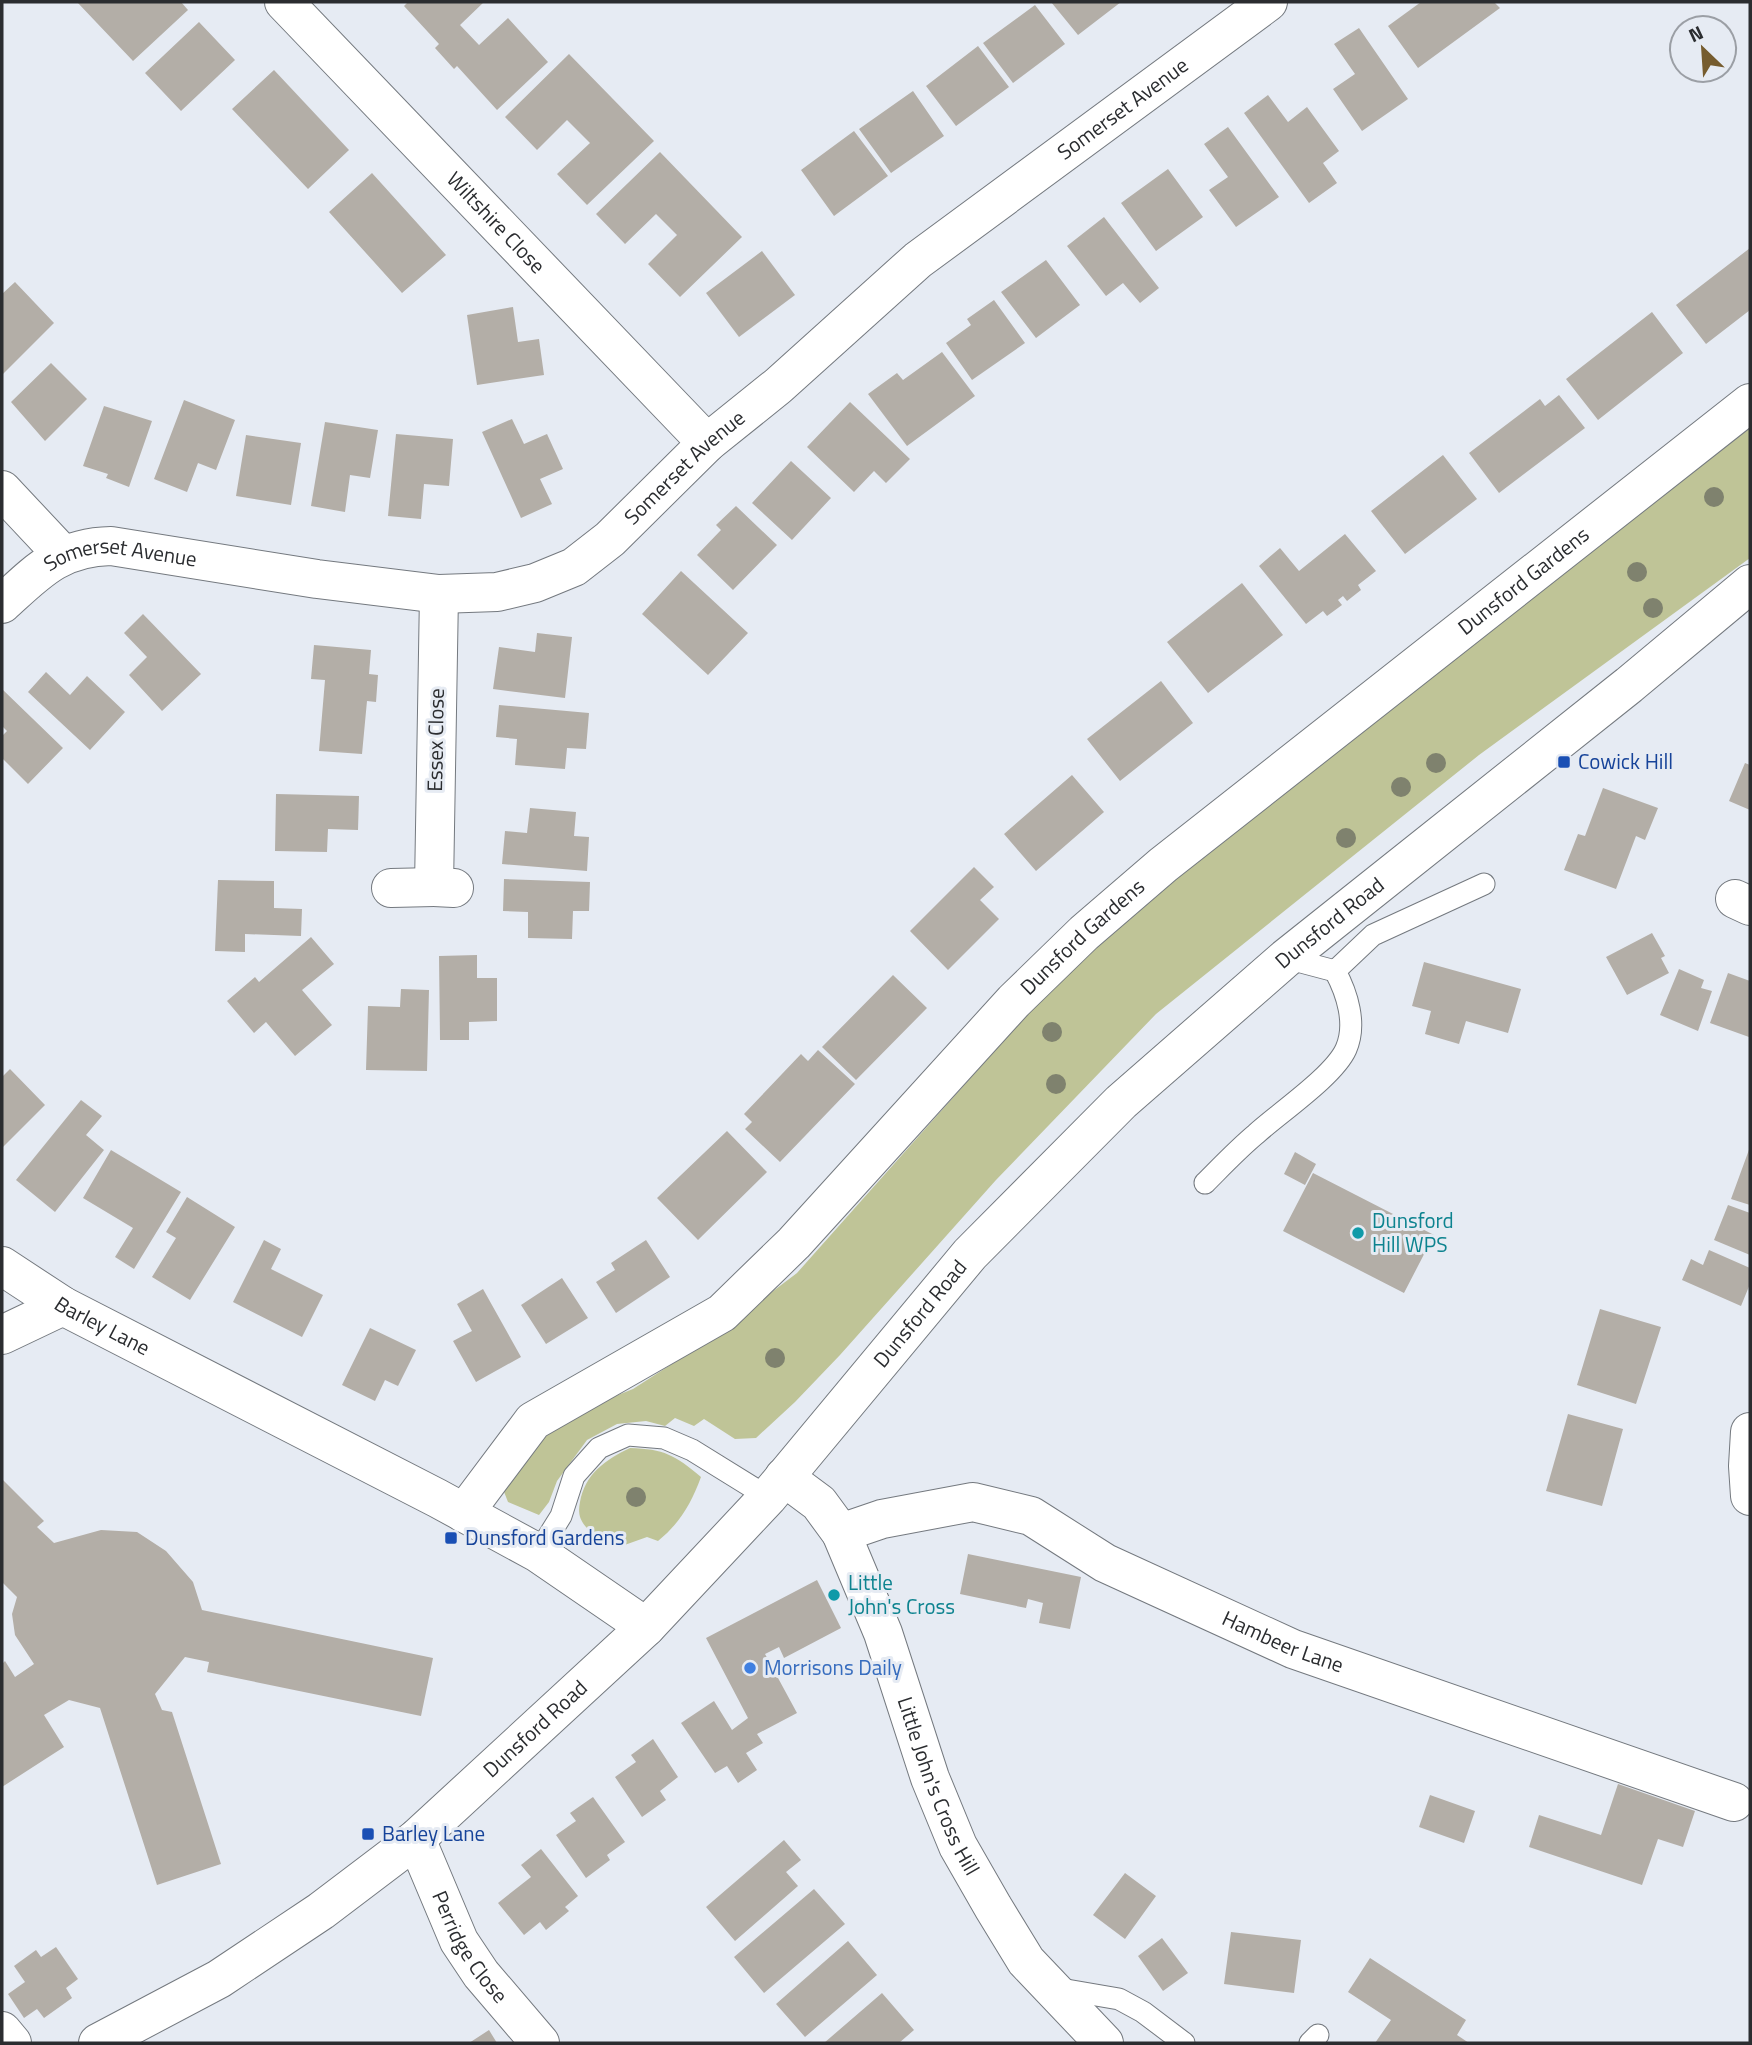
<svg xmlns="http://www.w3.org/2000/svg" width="1752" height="2045" font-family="'Titillium Web',sans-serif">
<rect width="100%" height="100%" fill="#e6ebf3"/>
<path fill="#bfc497" d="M1750,423V558L1479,755L1156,1014L996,1180L840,1355L795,1402L756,1438L735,1439L704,1419L694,1426L675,1418L665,1426L646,1421L617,1424L587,1440L557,1481L549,1502L539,1515L508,1502L501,1484L555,1420L633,1389L703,1344L797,1273L1053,985L1160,888Z
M630,1448C664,1449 675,1455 701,1477C691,1504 680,1523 658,1541L647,1537L619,1547C609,1541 594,1536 586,1527C579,1519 578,1512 580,1502C585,1474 605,1460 630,1448Z"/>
<path fill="#b3aea7" d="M77,2H181L188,10L133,61Z
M408,2H484L460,25L479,45L508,18L548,62L497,110L457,66L454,69L435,48L439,44L404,6Z
M1051,2H1121L1078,35Z
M1421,2H1494L1500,8L1418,68L1388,26Z
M1035,5L1065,44L1013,83L983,43Z
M199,22L235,60L181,111L145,73Z
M1359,28L1408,99L1362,131L1333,89L1355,74L1334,44Z
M978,46L1009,87L956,126L926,86Z
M569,54L654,141L587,205L557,174L590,143L567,120L537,150L505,117Z
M274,70L349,150L308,189L232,109Z
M913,91L944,136L891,173L859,129Z
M1268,95L1288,122L1307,107L1339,151L1323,163L1337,183L1309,203L1244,113Z
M1228,127L1279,197L1236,227L1209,190L1228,177L1204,144Z
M854,131L888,176L834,216L801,170Z
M660,152L742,237L680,297L648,264L677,235L656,214L625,244L596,214Z
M1168,169L1203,217L1156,251L1121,203Z
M372,173L446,255L402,293L329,212Z
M1104,217L1159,288L1140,303L1123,283L1106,296L1067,246Z
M1750,248V310L1706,344L1676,305Z
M762,251L795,295L739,337L706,293Z
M1046,260L1080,305L1036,338L1001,292Z
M15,282L54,323L2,375V294Z
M994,300L1025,343L972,380L946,343L971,325L967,319Z
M513,307L518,342L539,339L544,375L477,385L467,315Z
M1652,312L1683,353L1598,420L1566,379Z
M942,352L975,396L907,446L868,394L897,373L903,380Z
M51,363L87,399L45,441L11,402Z
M1559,395L1585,428L1499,493L1469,453L1540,399L1545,406Z
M184,400L235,420L216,470L198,463L187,492L154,479Z
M850,402L910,459L886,483L874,471L854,492L807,447Z
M104,406L152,421L129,487L106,478L108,474L83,466Z
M512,419L524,444L547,434L563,469L540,479L552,504L521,518L482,432Z
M325,422L378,430L370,478L350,475L345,512L311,506Z
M396,434L453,439L449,486L424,484L421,519L388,516Z
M246,435L301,443L291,505L236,496Z
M1443,455L1477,499L1405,554L1371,511Z
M791,461L831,498L792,540L752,503Z
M736,506L777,545L733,590L697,555L721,530L716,525Z
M1345,534L1376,571L1358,585L1361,590L1347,601L1343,596L1338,600L1342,605L1327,616L1323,611L1306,624L1259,566L1280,548L1299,571Z
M681,571L748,633L708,675L642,614Z
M1242,583L1283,635L1208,693L1167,642Z
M143,614L201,674L162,711L129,675L147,657L124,633Z
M537,633L572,637L565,698L493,689L499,647L535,652Z
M314,645L371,650L369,674L378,675L376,702L367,701L362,754L319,751L325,680L311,679Z
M46,672L70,695L87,676L125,712L90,750L28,692Z
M1161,681L1193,723L1120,781L1087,739Z
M2,689L63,748L28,784L2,758V736L7,731L2,726Z
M499,705L589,713L586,749L567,748L565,769L515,765L517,739L496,737Z
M1745,763L1750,765V810L1729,801Z
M1072,775L1104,812L1036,871L1004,834Z
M1603,788L1658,808L1645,840L1636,836L1616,889L1564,870L1578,834L1585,836Z
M276,794L359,796L358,830L328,829L327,852L275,851Z
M530,808L576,812L574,836L589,837L587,871L502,864L505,831L527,833Z
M974,867L994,887L980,900L999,919L948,970L910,931Z
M504,879L590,882L589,911H573L572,939L528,938V912L503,911Z
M218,880L274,881V908L302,909L301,936L245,934V952L215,951Z
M1652,933L1665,956L1661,958L1669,973L1627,995L1606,957Z
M311,937L334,964L302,990L332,1025L295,1056L266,1022L254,1033L227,1001L255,977L259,982Z
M477,955V978H497V1021L469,1022V1040H440L439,956Z
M1424,962L1521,989L1508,1033L1466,1021L1459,1044L1425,1034L1431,1011L1412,1006Z
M1679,969L1704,980L1701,988L1712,991L1698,1031L1660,1015Z
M1728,973L1750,981L1749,1037L1710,1023Z
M893,975L927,1008L856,1080L822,1047Z
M401,989L429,990L427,1071L366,1070L368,1006L400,1007Z
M818,1050L855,1084L780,1162L745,1129L752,1122L744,1114L801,1054L808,1061Z
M10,1069L45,1105L2,1148V1077Z
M81,1100L102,1116L86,1135L104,1150L55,1212L16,1180Z
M727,1131L767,1172L698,1240L657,1198Z
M1750,1147V1205L1731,1199Z
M111,1150L181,1192L134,1269L115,1257L133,1228L83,1198Z
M1295,1152L1316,1164L1305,1185L1284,1174Z
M1313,1173L1434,1235L1404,1293L1283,1231Z
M187,1197L235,1227L190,1300L152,1277L176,1238L166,1232Z
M1728,1205L1750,1213V1255L1714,1240Z
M264,1240L281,1249L271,1269L323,1295L302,1337L233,1302Z
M646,1240L670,1277L616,1313L596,1282L615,1270L611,1263Z
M1709,1250L1750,1268V1284L1741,1306L1682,1280L1691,1259L1703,1265Z
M562,1278L588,1318L546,1344L521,1305Z
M483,1289L521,1357L476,1382L453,1341L472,1331L457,1304Z
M1600,1309L1661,1327L1636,1404L1577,1385Z
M370,1328L416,1350L398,1386L385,1380L375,1401L342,1385Z
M1568,1414L1623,1429L1602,1506L1546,1491Z
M2,1479L44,1521L37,1527L54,1543L101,1530L137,1532L166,1551L193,1582L202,1610L433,1658L421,1716L207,1672L209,1662L185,1657L155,1694L162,1710L172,1712L221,1864L157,1885L100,1708L69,1700L44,1715L64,1747L2,1787V1664L5,1661L15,1677L34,1664L15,1635L12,1614L17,1597L2,1582Z
M968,1554L1081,1577L1070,1629L1039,1623L1043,1603L1028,1599L1026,1608L960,1594Z
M817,1580L841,1628L784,1658L779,1647L765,1654L797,1713L757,1734L763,1743L746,1753L757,1770L738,1783L727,1766L715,1773L681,1723L714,1701L732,1730L748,1718L706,1638Z
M653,1739L678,1777L660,1791L666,1800L642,1817L615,1777L636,1762L631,1755Z
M1618,1784L1695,1811L1683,1847L1658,1839L1642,1885L1529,1847L1539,1815L1601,1835Z
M1430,1795L1475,1811L1464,1843L1419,1827Z
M593,1797L625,1842L607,1855L610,1860L586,1878L556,1835L576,1821L570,1813Z
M784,1840L801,1860L786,1872L798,1886L735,1941L706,1907Z
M541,1849L578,1896L565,1907L569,1911L546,1930L540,1922L524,1935L498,1903L531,1877L521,1865Z
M1125,1873L1156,1896L1125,1939L1093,1915Z
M814,1889L845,1924L764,1993L734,1957Z
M1231,1932L1301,1940L1294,1993L1224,1984Z
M1162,1938L1188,1973L1163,1991L1138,1956Z
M848,1941L877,1975L805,2037L776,2004Z
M56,1947L78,1979L66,1988L72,1998L44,2018L37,2009L24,2018L8,1994L25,1982L14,1966L36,1950L41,1957Z
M1370,1958L1466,2020L1457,2035L1469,2043H1375L1391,2020L1348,1992Z
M882,1993L914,2030L899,2043H824Z
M489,2030L497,2043H469Z"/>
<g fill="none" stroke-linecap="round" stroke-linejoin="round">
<defs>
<path id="lane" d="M1286,958L1335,971L1373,935L1484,884
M1205,1183C1222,1166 1238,1149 1256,1134C1279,1113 1334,1076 1346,1049C1357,1024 1347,993 1335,971
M538,1553L561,1516L574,1476L599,1448L628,1435L664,1438L692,1450L768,1497
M1055,1988L1119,1999L1143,2012L1184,2043
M1310,2043L1318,2035"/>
<g id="street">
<path id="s1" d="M284,2L707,443"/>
<path d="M2,490L63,555"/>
<path d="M439,594L434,887L454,888"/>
<path id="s2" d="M2,604C37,572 59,547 111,546L317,579L439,594L497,592L535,583L574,567L610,539L707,443L778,386L918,260L1268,2"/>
<path d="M391,888L434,887"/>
<path d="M1735,899L1750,906"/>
<path id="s3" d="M2,1266L63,1306L437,1498L538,1553L646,1627"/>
<path d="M2,1335L63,1306"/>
<path d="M1750,1432L1748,1466L1750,1496"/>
<path id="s4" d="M784,1477L819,1503L841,1533L883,1633L930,1778L958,1846L993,1907L1026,1961L1104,2043"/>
<path id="s5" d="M464,1513L533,1421L722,1313L794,1243L1014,1001L1084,933L1163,865L1750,403"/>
<path id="s6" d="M841,1533L882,1519L973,1502L1031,1516L1105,1563L1293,1649L1734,1802"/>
<path id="s7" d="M416,1839L459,1941L481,1974L540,2043"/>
<path d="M2,2031L12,2043"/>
</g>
<g id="secondary">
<path id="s8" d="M98,2043L219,1979L321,1911L416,1839L646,1627L768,1497L970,1254L1121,1102L1286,958L1629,685L1750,584"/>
</g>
</defs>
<use href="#lane" stroke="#74797f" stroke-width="23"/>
<use href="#street" stroke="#74797f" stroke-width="40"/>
<use href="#secondary" stroke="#74797f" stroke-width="40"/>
<use href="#lane" stroke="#fff" stroke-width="21"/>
<use href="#street" stroke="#fff" stroke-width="38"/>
<use href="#secondary" stroke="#fff" stroke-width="38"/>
</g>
<g fill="#7f826e">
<circle cx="1714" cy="497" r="10"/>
<circle cx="1637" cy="572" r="10"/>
<circle cx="1653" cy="608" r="10"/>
<circle cx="1436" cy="763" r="10"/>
<circle cx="1401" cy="787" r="10"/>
<circle cx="1346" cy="838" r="10"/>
<circle cx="1052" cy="1032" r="10"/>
<circle cx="1056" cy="1084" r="10"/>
<circle cx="775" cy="1358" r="10"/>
<circle cx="636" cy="1497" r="10"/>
</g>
<g fill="#1a4fb4" stroke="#e6ebf3" stroke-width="2.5">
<rect x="1557" y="755" width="14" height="14" rx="3.5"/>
<rect x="444" y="1531" width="14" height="14" rx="3.5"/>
<rect x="361" y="1827" width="14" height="14" rx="3.5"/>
</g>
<g fill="#0f9aa8" stroke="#e6ebf3" stroke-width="2.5">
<circle cx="1358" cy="1233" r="7"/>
<circle cx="834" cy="1595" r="7"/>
</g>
<circle fill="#3f7fe0" stroke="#e6ebf3" stroke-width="2.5" cx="750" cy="1668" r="7"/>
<g text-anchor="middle" stroke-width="6" stroke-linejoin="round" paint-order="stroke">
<g font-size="21" fill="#2b2d30" stroke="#e6ebf3">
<text dy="7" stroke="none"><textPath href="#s2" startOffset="1314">Somerset Avenue</textPath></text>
<text dy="7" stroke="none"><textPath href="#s1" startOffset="306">Wiltshire Close</textPath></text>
<text dy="7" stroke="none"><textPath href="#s2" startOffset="747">Somerset Avenue</textPath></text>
<text dy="7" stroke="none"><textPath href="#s2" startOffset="136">Somerset Avenue</textPath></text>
<text dy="7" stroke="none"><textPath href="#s5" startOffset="1421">Dunsford Gardens</textPath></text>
<text transform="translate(436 740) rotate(-89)" y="7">Essex Close</text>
<text dy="7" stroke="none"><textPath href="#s8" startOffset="1675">Dunsford Road</textPath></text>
<text dy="7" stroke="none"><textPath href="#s5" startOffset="854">Dunsford Gardens</textPath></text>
<text dy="7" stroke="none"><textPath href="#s8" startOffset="1108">Dunsford Road</textPath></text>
<text dy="7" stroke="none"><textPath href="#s3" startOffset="117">Barley Lane</textPath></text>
<text dy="7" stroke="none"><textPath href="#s6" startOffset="478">Hambeer Lane</textPath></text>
<text dy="7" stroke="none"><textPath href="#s8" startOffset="541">Dunsford Road</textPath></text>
<text dy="7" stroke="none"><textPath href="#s4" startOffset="352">Little John's Cross Hill</textPath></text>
<text dy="7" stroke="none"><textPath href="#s7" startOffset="121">Perridge Close</textPath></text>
</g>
<g font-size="21" fill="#164399" stroke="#e6ebf3" text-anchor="start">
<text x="1578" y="769">Cowick Hill</text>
<text x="465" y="1545">Dunsford Gardens</text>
<text x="382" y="1841">Barley Lane</text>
</g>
<g font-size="21" fill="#0d838f" stroke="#e6ebf3" text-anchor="start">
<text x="1372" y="1228">Dunsford<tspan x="1372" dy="24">Hill WPS</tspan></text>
<text x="848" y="1590">Little<tspan x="848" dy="24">John's Cross</tspan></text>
</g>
<g font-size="21" fill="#366cbe" stroke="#e6ebf3" text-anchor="start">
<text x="764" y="1675">Morrisons Daily</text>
</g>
</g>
<rect width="1752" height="2045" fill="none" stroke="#2b2d30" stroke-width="7"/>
<g transform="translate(1703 49) rotate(335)"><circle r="33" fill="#e6ebf3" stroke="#9b9fa5" stroke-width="2"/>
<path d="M0-5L12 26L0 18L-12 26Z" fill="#765c2e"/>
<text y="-10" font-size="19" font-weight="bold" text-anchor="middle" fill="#2b2d30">N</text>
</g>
</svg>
